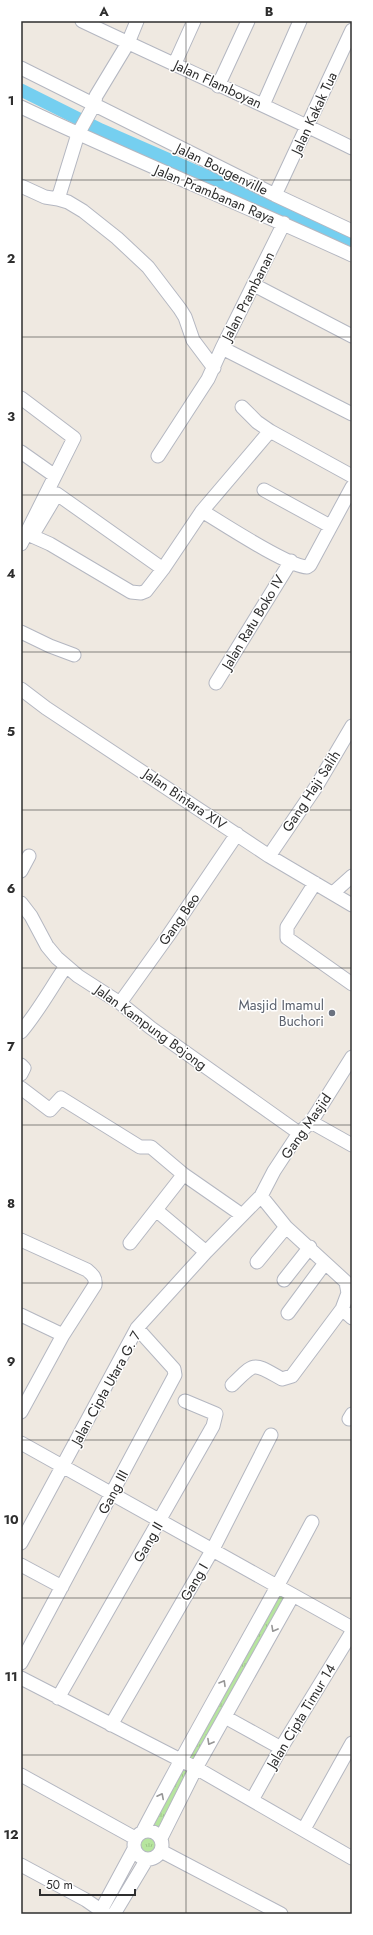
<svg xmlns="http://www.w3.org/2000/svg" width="373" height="1935" font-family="Jost,sans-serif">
<defs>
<pattern id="grass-tufts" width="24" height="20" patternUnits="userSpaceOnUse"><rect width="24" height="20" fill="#b6e59e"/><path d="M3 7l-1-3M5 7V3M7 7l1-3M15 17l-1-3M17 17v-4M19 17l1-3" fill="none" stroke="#9dc588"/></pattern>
</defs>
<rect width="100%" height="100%" fill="#efe9e1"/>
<path fill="url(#grass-tufts)" d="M281,1591L289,1594L195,1764L183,1759Z
M180,1766L191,1771L161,1831L149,1824Z
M137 1845a11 11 0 1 1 22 0a11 11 0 1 1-22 0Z"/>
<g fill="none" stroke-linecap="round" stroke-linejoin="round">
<path stroke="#75cff0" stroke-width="13" d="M21,90L101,130L352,240"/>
<defs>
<path id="minor" d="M82,21C172,64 263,104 352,148
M175,63L194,21
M21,68L275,195L352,231
M218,86L248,21
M263,105L300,21
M21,107C130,159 242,204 352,255
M21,186L45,197L58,199L78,134L94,105L96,96L128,43L137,21
M275,195L352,30
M58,199L68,202L83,211L117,238L148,267L180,309L185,317L193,340L214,368
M254,285L352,336
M222,348L352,414
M21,398L74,438L21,544
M242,407L257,422L270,431
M21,452L55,476
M158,456L208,379L222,348L284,223
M264,490L330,526
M202,511L270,431L352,476
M163,569L57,494L32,536L50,544L131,592L141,593L146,591L163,569L202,511C222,523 287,566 307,567L310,565L352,487
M21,632L50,646L74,655
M216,683L291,561
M21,689L46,708L269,856L352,905
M269,856L316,787L352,726
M21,871L29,856
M315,883L287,927V938L352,984
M333,893L352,876
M21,903L31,916L47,946L57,958L78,976L120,1003L151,1028L299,1133
M120,1003L168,936L237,834
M21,1032C38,1012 51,988 66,966
M21,1065L24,1068L21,1074
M21,1088L50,1110L61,1098L140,1147H151L183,1174L242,1215
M311,1122L352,1145
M261,1196L286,1227L346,1282L348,1293L342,1309L352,1318
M156,1210L206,1252
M21,1240L87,1270C93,1275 96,1278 95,1285L63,1335L21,1412
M130,1243L180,1179
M257,1262L286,1227
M284,1280L310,1247
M288,1313L325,1263
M21,1315L63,1335
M232,1385C256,1361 253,1363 282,1379L292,1376L342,1309
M349,1419L352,1414
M21,1443L352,1628
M21,1543L137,1328L206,1252L261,1196L274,1171L299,1133L311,1122L352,1057
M21,1565L62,1587
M21,1663L175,1375L174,1369L137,1328
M21,1678L196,1768L352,1858
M58,1698L213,1426L216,1414L185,1401
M225,1717L281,1748
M111,1725L213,1549L271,1435
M21,1775L135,1838
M252,1800L281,1748L352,1632
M304,1829L352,1743
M134 1845a14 14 0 1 1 28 0a14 14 0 1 1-28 0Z
M143,1831C197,1727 257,1626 312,1522
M161,1838L196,1768L293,1595
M161,1851L281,1914
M21,1865L86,1900L106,1914
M99,1914L134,1849
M114,1914L147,1859"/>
</defs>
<use href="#minor" stroke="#b4b7c1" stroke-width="15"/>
<use href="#minor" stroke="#fff" stroke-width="13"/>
</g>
<defs><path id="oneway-chevron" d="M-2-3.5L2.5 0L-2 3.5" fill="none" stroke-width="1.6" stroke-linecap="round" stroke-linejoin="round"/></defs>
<g stroke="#969696">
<use href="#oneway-chevron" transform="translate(274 1629) rotate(119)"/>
<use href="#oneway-chevron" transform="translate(223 1683) rotate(-60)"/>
<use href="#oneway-chevron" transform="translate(210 1742) rotate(119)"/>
<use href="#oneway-chevron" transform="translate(161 1796) rotate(-63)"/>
</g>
<path fill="none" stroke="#2e2e2e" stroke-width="1" stroke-opacity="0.55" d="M186,21V1914M21,180H352M21,337H352M21,495H352M21,652H352M21,810H352M21,968H352M21,1125H352M21,1283H352M21,1440H352M21,1598H352M21,1755H352"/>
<circle fill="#6b7280" stroke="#fff" stroke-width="1.5" cx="332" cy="1013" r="4"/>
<g text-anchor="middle" stroke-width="3" stroke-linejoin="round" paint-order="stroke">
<g font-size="14" fill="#2e2e2e" stroke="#fff">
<text transform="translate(218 84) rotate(25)" y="5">Jalan Flamboyan</text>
<text transform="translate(314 113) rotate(-65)" y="5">Jalan Kakak Tua</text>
<text transform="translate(222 169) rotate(26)" y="5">Jalan Bougenville</text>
<text transform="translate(215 194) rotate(23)" y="5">Jalan Prambanan Raya</text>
<text transform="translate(248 296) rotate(-63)" y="5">Jalan Prambanan</text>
<text transform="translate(253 622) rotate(-59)" y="5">Jalan Ratu Boko IV</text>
<text transform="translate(311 791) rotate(-57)" y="5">Gang Haji Salih</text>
<text transform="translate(185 799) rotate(34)" y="5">Jalan Bintara XIV</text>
<text transform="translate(179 919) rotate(-55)" y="5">Gang Beo</text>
<text transform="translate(151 1027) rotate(36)" y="5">Jalan Kampung Bojong</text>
<text transform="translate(306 1126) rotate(-55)" y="5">Gang Masjid</text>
<text transform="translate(106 1388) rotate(-61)" y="5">Jalan Cipta Utara G. 7</text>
<text transform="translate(113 1492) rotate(-62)" y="5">Gang III</text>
<text transform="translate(148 1542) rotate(-60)" y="5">Gang II</text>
<text transform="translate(194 1582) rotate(-60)" y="5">Gang I</text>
<text transform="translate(301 1716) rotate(-59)" y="5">Jalan Cipta Timur 14</text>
</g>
<g font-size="14" fill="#5b616d" stroke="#fff" text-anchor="end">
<text x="324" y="1010">Masjid Imamul<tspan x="324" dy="16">Buchori</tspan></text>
</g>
</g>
<rect width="373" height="1935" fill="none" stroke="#ffffff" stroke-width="44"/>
<path d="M40 1889v6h95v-6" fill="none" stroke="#2e2e2e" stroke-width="2"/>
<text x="46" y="1889" font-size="12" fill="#2e2e2e" stroke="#ffffff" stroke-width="3" paint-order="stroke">50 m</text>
<rect x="22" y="22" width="329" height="1891" fill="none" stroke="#2e2e2e" stroke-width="1.5"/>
<g font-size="13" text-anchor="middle" font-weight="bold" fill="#2e2e2e">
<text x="104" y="16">A</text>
<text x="269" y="16">B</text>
<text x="11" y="105">1</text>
<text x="11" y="263">2</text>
<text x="11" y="421">3</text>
<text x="11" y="578">4</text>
<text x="11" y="736">5</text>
<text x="11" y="893">6</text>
<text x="11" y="1051">7</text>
<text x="11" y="1208">8</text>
<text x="11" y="1366">9</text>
<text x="11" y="1524">10</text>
<text x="11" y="1681">11</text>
<text x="11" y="1839">12</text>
</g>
</svg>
